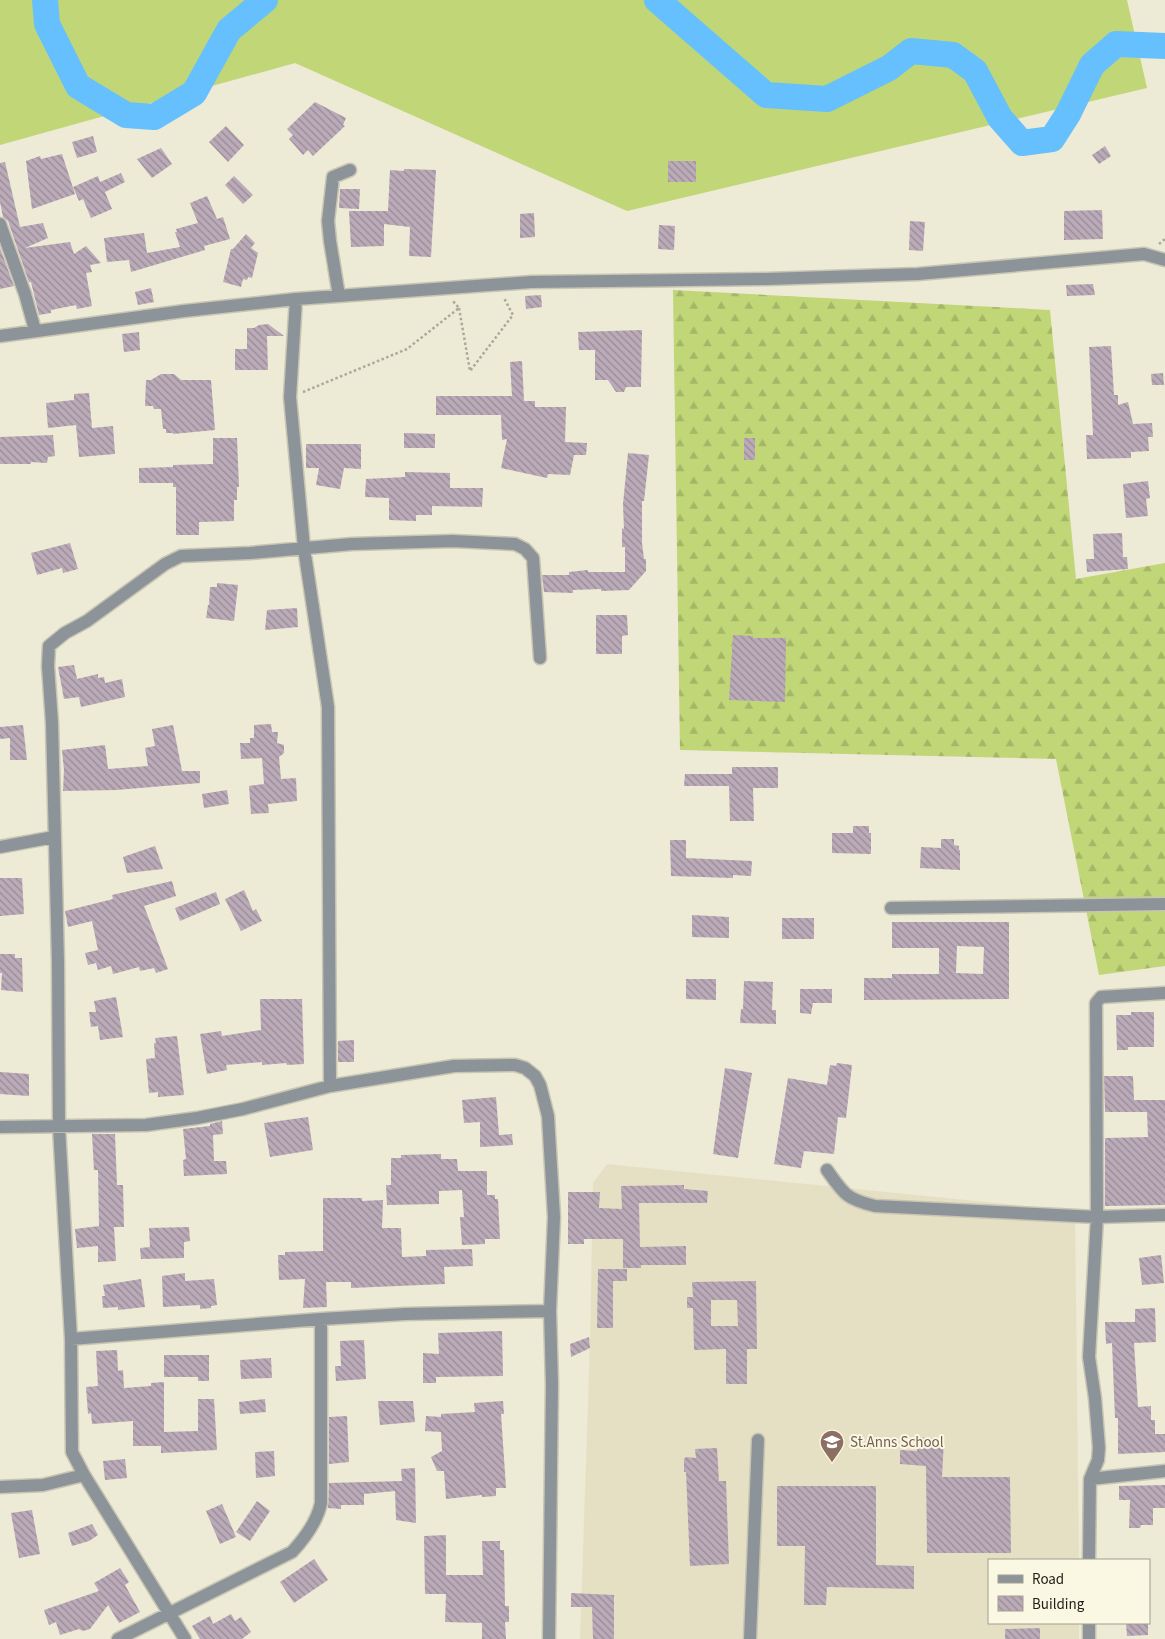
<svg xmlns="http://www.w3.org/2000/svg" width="1165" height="1639" font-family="'Source Sans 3',sans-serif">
<defs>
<pattern id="forest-firs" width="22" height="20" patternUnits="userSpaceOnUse" patternTransform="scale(1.25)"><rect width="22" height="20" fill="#c0d677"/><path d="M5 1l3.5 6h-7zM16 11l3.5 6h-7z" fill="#a5b766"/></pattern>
<pattern id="building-back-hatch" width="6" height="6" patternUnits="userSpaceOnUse" patternTransform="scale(1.25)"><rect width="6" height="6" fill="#bbaab8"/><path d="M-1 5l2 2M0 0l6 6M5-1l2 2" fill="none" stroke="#978a95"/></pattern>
</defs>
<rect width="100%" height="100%" fill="#edead5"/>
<path fill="#e5e0c4" d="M607,1164L1075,1211L1079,1560H989V1623H1079V1639H580L590,1342L593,1183Z"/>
<path fill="#c0d677" d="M0,0H1127L1147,88L627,211L295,63L0,145Z"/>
<path fill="url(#forest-firs)" d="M673,290L1050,310L1076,579L1165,563V966L1099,975L1056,759L680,750Z"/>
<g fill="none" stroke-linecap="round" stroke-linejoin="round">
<path stroke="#65c0fd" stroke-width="26" d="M45,0L47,24L78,86L126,115L154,117L194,93L229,30L265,0
M657,0L766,95L827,99L889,68L911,51L953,55L975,71L1000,118L1022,143L1052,139L1068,114L1092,65L1116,44L1165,46"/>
</g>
<path fill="url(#building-back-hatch)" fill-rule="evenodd" d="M315,102L346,118L343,125L345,126L313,156L308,150L303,155L289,139L293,135L287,129Z
M226,126L244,145L228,162L209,142Z
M93,136L97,152L77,158L72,142Z
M1105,146L1111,156L1099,164L1092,155Z
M161,148L172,164L152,178L137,159Z
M62,154L75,194L32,209L26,161L40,156L41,159Z
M668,161H696V182H668Z
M5,162L20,227L43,223L48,238L25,248L70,242L74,254L86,246L101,263L90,265L92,272L86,273L92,306L77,309L76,305L51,310V313L39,315L31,282H29L8,221L3,217L0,202V163Z
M404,169L436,170L431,257L409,256L410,227L384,224V246L351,247L349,211H388L390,170L404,171Z
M121,173L125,182L105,192L112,209L91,218L83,199L79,201L73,187L98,176L100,182Z
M234,176L253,195L243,204L225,185Z
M340,189H360L359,209L339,208Z
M207,196L217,219L223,217L230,239L204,246L205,250L131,272L129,260L107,262L104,238L144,233L147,253L180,247L175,232H177L176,229L198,223L190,203Z
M1102,210L1103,239L1064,240V211Z
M534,213L535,237L520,238V214Z
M910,221L925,222L923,251L909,250Z
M659,225L675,226L674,250L658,249Z
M246,234L255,243L251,248L258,253L252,278L248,277L247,280L243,279L241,287L223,282L231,249H233Z
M0,248L14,286L0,289Z
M1093,284L1095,295L1067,296L1066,285Z
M151,288L154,302L138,305L135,292Z
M541,295L542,307L526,309L525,296Z
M268,324L284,336H267L268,370H235V349H247V328H254L259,325Z
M642,330L641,387H626L624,392H616L608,380H595V350H579L578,332Z
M139,332L140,350L124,352L122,334Z
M1111,346L1114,395H1118V405L1128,402L1133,424L1152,423L1153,437H1148L1149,451L1131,452V458L1087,459L1086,435H1093L1089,347Z
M522,361L524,401H535V407H566L565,442L587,443L586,455H574L570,475L548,474L547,478L501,468L507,439L502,440L501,415H436V396H512L510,362Z
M1163,373L1164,385H1152L1151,374Z
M161,374H174L181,380H211L215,430L173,434V433H166V429H163L161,409H154L153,406H145L146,380H151Z
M89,393L92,428L113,426L115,454L79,457L76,425L48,428L46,403L74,400V394Z
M404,433L435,434V448H404Z
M53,435L55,456L48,457L47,463L31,462V464H0V437Z
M213,438H237L239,487H237V500H234V521L199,522V535H176V487H173V483H139V468L173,467V465L213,464Z
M744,438H755V460H744Z
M306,444H361V469L344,468L340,489L316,485L319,468H306Z
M628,453L649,455L644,501H642V543L644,559H646V571L629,590L601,591V589L573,590V593L544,592L542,575H569V572L588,570V572H625V547H622V528L624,529L623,504Z
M405,472L450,473V488H483L482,507L432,506V515H416V521L389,520V498L365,497L366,479L405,477Z
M1148,481L1150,498L1146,499L1148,516L1126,518L1123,484Z
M1122,533L1123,557H1127L1128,569L1087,572L1086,559H1094L1093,534Z
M70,543L78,569L63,573L62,568L37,575L31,553Z
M217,583L238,585L234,621L206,618L208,605H209L210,587H217Z
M297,608L298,627L265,630L267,610Z
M596,615H627L628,635L622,636V654H596Z
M733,635L753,636V638H786L785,702L729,700Z
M74,665L77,679L98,674V678L104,677L105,683L122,679L125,697L81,707L79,697L64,699L58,667Z
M271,724L272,732H278L277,743L284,745V753L279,757L281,779L296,778L297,801L268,804L269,813L251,814L249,786L264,784L262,758L241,759L240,743H250V738H254V725Z
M23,725L27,760H10V738L0,739V727Z
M173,725L182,771H200V783L116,790L63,791L64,770L62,750L105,745L108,769L148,766L145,748L155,746L152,729Z
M732,767H778V788H753L754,821H730L729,786H684L685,774H732Z
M227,790L229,804L204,808L202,794Z
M853,826H869V833H871V854L832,853V833H853Z
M941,839H954V845L959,846V850H960V870L920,868L921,847L941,848Z
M670,840H686V858L752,861L751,876L733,875V878L671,876Z
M155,846L163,869L127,873L123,857Z
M0,878H22L24,914L0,916Z
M172,881L176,896L144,906L168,969L156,973L154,968L140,971L139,967L113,974L111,966L98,970L96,963L88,965L85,953L98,950L92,921L68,927L65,911L113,899L112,895Z
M244,890L253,911L256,909L262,921L241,931L225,899Z
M216,892L220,904L180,921L175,908Z
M692,915L729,917V938L692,937Z
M782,918H814V939H782Z
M892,922H1009V999L864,1000V978H892V974H939V948H892ZM957,946L984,947L983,974L956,973Z
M0,954H15V958H22L23,992L1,990L2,973H0Z
M686,979H716V1000L686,999Z
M744,981L773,982L772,1010H776V1024L740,1023L741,1009H743Z
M800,989H832V1003H813L811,1014L800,1013Z
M116,997L123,1037L100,1040L98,1026L91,1027L89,1012H96L94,1001Z
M260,999H302L304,1064L287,1065L286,1063L262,1065V1062L226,1065L227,1070L207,1074L200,1034L221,1031L222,1036L261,1030Z
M1131,1012H1154V1047H1128V1050H1117L1116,1015H1131Z
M177,1036L184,1095L158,1097V1092L149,1093L146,1059L155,1058L154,1043H156L155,1038Z
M354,1040V1062H338V1041Z
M837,1063L852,1065L846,1118L838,1117L834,1154L804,1151L801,1168L774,1164L788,1078L827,1085L830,1065L836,1066Z
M725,1068L752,1073L738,1158L713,1154Z
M0,1072L29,1074V1096L0,1094Z
M1104,1076H1133L1134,1100H1165V1205L1105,1206V1138L1148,1137L1147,1112H1105Z
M496,1097L499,1135L512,1134L513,1145L480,1147V1122L464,1123L462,1100Z
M308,1117L313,1150L270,1157L264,1123Z
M222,1121L223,1134L213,1135L214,1161H226L227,1174L184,1176L183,1160L186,1159L183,1129L210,1126V1124Z
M92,1134H115L117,1185H123L124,1227H114L116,1261L98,1262V1246L77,1248L75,1229L99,1226L98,1170H94Z
M441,1154V1159H457L458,1171H487V1195H495V1199H498L500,1239H485V1244L462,1245L460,1217H464L462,1190L439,1191V1204L387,1205L386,1185H391V1158H401V1155Z
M684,1185V1189L708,1191L707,1203H639L640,1247L686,1246V1265H641V1268H623V1239H584V1244H568V1192H600L599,1208L622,1209L621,1186Z
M323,1198H362V1201L383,1200L382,1228H401L402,1257L426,1256V1250L472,1249L473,1266L444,1267L445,1284L351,1288V1282H326L327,1307L303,1308L305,1279L279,1280L278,1255H285V1252L323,1251Z
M189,1227L190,1241L184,1242V1258L141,1259L140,1248L150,1247L149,1228Z
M1161,1255L1164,1283L1142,1285L1139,1258Z
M598,1269H627V1281H613V1328H597Z
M185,1273V1281L214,1279L217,1305L211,1306V1308L200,1309V1305L163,1307L162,1276Z
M141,1279L145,1307L118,1310V1307L103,1308L102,1296H105L103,1285Z
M756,1281L757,1349H747V1384H726V1349L694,1350L693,1308H687V1297H693L692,1282ZM711,1300H737L738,1326H711Z
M1155,1308L1156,1342L1134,1343L1138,1407L1151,1406V1420H1155V1434H1165V1452L1118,1454V1418H1115L1112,1343L1106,1344L1105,1322H1135V1309Z
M502,1331L503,1376L436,1377V1383H423V1353L439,1354L438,1333Z
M589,1337L590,1348L571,1357L570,1344Z
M364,1340L366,1379L336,1381L335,1366H341L340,1341Z
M117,1350L118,1371L123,1370L124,1388L151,1386V1383L164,1382V1432L198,1431V1399H214L217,1450L161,1453V1446H133V1421L92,1424L91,1413L88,1414L86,1387L98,1386L96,1351Z
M164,1355H209V1381H198V1377H164Z
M271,1358L272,1378L241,1379L240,1360Z
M265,1399L266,1412L240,1414L239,1402Z
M378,1401H413L415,1422L380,1425Z
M503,1401L504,1414H501L506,1488H496V1496L482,1497V1495L446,1499L444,1471H437L431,1457L442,1451L441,1432L425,1431L426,1416L441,1417V1414L475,1412L474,1403Z
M347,1416L349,1462L329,1464V1417Z
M918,1437L944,1439L942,1477H1010L1011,1553H927L926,1466L900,1464V1450L917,1451Z
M717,1448L719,1481H726L729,1564L690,1566L686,1472H684V1459L686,1457L696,1458L695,1449Z
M274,1451L275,1476L256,1478L255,1452Z
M125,1459L127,1478L105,1480L103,1461Z
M415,1468L416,1523L396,1520L395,1491L364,1494V1505H341V1509L328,1508L329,1483L402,1481L401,1469Z
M1165,1485V1508H1153V1525H1141L1140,1528H1129L1130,1500H1119V1486Z
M777,1486H876V1565L914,1566V1589L827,1587L826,1605H804L805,1546H777Z
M257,1501L270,1511L250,1541L236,1532Z
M222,1504L236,1537L220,1544L206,1511Z
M32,1510L40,1554L19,1558L11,1513Z
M92,1524L98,1535L89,1541L72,1546L68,1533Z
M446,1535V1575H483L482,1541H500V1550H504L505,1606H509V1622H505L506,1639H482V1623L445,1622L446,1594H425L424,1536Z
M314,1559L328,1580L294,1603L280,1582Z
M120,1568L129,1582L125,1585L140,1612L119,1623L108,1605L90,1629L83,1631L79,1629L60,1635L56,1622L49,1625L44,1610L99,1591L94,1583Z
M571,1593L614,1595V1639H593L592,1607H571Z
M231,1614L235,1621L241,1617L251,1632L242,1639H200L192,1626L210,1616L213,1624Z
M1126,1623H1148V1635L1127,1636Z
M1040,1628V1639H1005V1629Z"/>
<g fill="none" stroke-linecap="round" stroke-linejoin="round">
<defs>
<path id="minor" d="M0,224L25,294L35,330
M339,296L330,241L328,221L333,177L350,170
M296,299L290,397L304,548L328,707L330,1086
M0,336L184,311L296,299L531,282L767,279L918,274L1144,254L1165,260
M0,847L54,837
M891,908L1165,904
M0,1127L146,1125L197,1118L243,1109L330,1086L454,1066L515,1065L525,1068L535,1076L540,1085L548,1116L554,1217L550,1311
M827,1170C844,1194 846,1199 875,1206L1097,1217L1165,1215
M71,1339L321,1319L405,1314L550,1311L552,1384L549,1639
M1090,1479L1165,1471
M0,1487L43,1485L84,1475
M1089,1560L1090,1479L1098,1460L1099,1448L1095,1398L1089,1357L1097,1217L1096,1003L1101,997L1165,993
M1089,1623V1639
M118,1639L292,1552C305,1538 317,1522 321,1503V1319
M185,1639L84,1475L72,1452L71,1339L59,1127L58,962L52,723L48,666L49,646L65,633L87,621L165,564L181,556L250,553L352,544L453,541L515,544L525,549L533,558L540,658
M750,1639L758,1440"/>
</defs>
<use href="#minor" stroke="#c8c5b3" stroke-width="15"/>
<path stroke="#aba998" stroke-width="2.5" stroke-dasharray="2.5 2.5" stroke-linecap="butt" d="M1159,244L1165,239
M459,308L470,371L513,315L504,298
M303,392L407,349L459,308L452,300"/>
<use href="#minor" stroke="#8c949a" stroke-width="12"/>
</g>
<defs>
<symbol id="school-pin" viewBox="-11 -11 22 30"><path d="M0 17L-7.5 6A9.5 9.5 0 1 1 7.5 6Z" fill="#8d6e63" stroke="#faf7e2"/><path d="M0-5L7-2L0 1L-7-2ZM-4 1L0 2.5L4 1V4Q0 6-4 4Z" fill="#fff"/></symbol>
</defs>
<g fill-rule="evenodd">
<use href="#school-pin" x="818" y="1428" width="28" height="38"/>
</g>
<g text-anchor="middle" stroke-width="4" stroke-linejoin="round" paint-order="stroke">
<g font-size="15" fill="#785e54" stroke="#faf7e2" text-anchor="start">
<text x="850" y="1447">St.Anns School</text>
</g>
</g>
<rect x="988" y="1559" width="162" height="65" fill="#faf7e2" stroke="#a2a090"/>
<rect x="998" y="1575" width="25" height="8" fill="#8c949a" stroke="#a2a090"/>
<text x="1032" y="1584" font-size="15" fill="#1f1e16">Road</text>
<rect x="998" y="1596" width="25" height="15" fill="url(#building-back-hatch)" stroke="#a2a090"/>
<text x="1032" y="1609" font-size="15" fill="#1f1e16">Building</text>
</svg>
